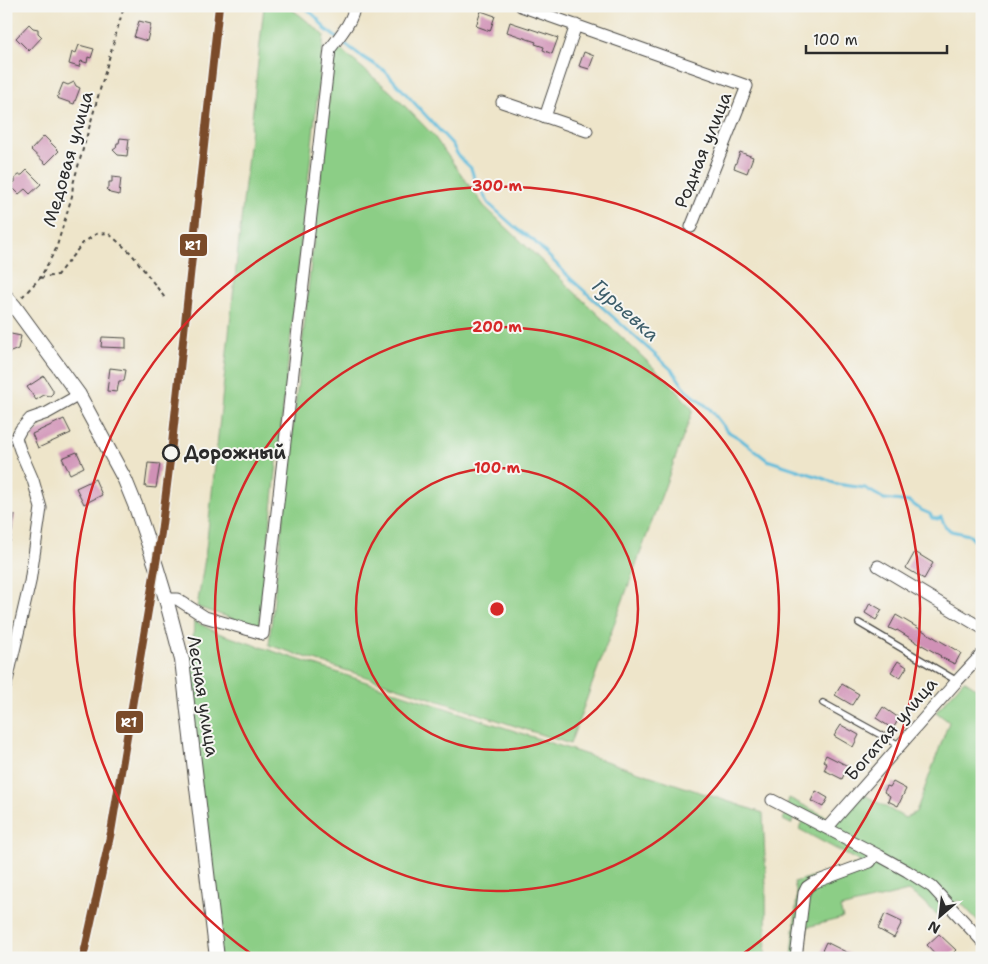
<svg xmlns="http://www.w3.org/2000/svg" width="988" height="964" font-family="'Shantell Sans',sans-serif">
<rect width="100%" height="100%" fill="#f6f6f2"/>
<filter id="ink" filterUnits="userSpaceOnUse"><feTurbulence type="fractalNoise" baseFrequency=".02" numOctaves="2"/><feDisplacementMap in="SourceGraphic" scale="10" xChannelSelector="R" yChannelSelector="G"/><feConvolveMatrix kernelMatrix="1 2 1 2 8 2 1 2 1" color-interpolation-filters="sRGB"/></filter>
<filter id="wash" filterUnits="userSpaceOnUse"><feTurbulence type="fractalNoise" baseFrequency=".0096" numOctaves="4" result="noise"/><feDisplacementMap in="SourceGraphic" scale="20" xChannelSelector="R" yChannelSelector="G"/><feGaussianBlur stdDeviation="1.12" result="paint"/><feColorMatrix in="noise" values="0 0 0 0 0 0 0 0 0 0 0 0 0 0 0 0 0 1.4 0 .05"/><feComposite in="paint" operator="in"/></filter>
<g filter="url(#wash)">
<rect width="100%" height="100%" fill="#eee5ca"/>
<path fill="#8cce86" stroke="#5c7c58" d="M264,6H287L301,16L324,35L259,627L197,607L205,558Z
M335,45L391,92L433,135L484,206L673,386L693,410L570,744L269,645Z
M194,621L218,633L763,813C765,861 768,910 765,958H218L187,673L193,640Z
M964,680L982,692V925L958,900L940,917L919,898L908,891L840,908L843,918L807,927L804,957L805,958H792L797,895L794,882L862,863L799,829L802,822L794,818L791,824L783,820L789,798L837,822L863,794L905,818L916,812L949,722L936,712Z"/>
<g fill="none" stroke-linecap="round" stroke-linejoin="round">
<path stroke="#5dbbdb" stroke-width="3" d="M304,6L317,18L325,29L361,56L385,71L452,144L459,157L471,168L475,181L489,204L518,230L533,240L571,279L673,371L686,390L710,409L727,431L739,438L767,460L825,479L836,484L865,488L884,499L910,502L921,510L930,514L932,518L938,519L941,517L945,526L951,531L969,535L975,541L982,545"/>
</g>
<g id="blocks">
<path fill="#d091b6" d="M481,11L495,16L490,31L476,26Z
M139,21L151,24L147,41L134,37Z
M510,22L558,38L552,54L543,50L544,47L535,44L536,42L507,32Z
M29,24L33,28L38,29V33L42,37L29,51L16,38Z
M79,45L94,49L91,58L88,57L87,63L81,61L79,67L69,64L72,52L76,53Z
M584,52L594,56L589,69L579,66Z
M74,82L76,86L80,88L74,104L57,98L63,83L68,85Z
M44,136L59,151L46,164L31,150Z
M120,138L129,139L127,156L118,155L113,150L116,148L117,143H119Z
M740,152L753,157L747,173L734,168Z
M27,170L41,184L30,194L25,189L19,194L11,186L15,182V178L19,175H22Z
M112,177L121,178L119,195L110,193L106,189L109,187V182H112Z
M6,333L21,336L18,349L6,354Z
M102,337L126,338V348L101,347Z
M110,368L126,370L124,381H119L117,392L107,391Z
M44,376L53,390V393L50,396L44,395L36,400L27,387Z
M64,419L71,433L38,448L32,434Z
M77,452L84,467L70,474L62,458Z
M148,463L160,464L156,488L145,487Z
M95,479L102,495L84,504L76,488Z
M6,513L15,515L10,542H6Z
M915,552L933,563L924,579L906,568Z
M870,603L882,610L876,620L865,613Z
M896,615L961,653L955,664L940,657L941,656L922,645V646L915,642V641L897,630L896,631L889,628Z
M898,661L907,667L900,678L891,672Z
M842,684L859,694L852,705L835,695Z
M883,707L899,718L893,729L876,718Z
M841,725L859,735L853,747L834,736Z
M826,755L848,766L842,779L824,770L827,764L823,761Z
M893,782L906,789L898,806L888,801L890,796L884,792L887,786L890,787Z
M816,791L828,798L823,807L811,801Z
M885,914L902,922L894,938L878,929Z
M939,934L956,950L948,958H939L927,945Z
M826,942L858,958H826L820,955Z"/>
</g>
</g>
<g filter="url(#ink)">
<use href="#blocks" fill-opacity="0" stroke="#484743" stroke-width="1"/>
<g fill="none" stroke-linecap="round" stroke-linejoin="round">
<defs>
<path id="service" d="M859,623L957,681
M823,703L899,745"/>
<path id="minor" d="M521,6L747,86L691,227
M502,102L587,131
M545,117L576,25
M878,566L982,628
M166,599H177L205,617L263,634L330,49C338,38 354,20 354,6
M6,685L30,582L41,508L33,480L20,450L16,438L21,429L30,419L47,413L79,395
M772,800L880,856L907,871L932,887L982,941
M827,828L957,681L982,654
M796,958L804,893L807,887L813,883L870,862L876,854"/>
<path id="tertiary" d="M6,297L14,306L79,395L125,480L136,507L156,566L166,599L182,660L217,958"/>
</defs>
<use href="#service" stroke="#484743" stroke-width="8"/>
<use href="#minor" stroke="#484743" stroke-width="13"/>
<use href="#tertiary" stroke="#484743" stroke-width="16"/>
<path stroke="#484743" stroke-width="2" stroke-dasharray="4 4" stroke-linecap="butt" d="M40,278L57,275L83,243L96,234L108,233L131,253L165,298
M22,297L40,278L56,249L72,196L73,184L124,6"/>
<use href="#service" stroke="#fff" stroke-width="5.5"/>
<use href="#minor" stroke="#fff" stroke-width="11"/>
<use href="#tertiary" stroke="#fff" stroke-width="14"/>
<defs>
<path id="rail-1" d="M83,958L111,832L161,533L171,453L219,6"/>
</defs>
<use href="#rail-1" stroke="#f6f6f2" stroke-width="11"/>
<use href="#rail-1" stroke="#7a4b2a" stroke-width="8"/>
</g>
</g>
<g fill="none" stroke="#d62828" stroke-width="2.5">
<circle cx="497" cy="609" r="141"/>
<circle cx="497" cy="609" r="282"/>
<path d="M257 958A423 423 0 1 1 737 958"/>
</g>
<circle fill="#f6f6f2" stroke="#2b2b2b" stroke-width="2.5" cx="171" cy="453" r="8"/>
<g text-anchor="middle" stroke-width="4" stroke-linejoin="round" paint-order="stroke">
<g font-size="18" fill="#2b2b2b" stroke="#f6f6f2">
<text transform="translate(703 150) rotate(-68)" y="6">Родная улица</text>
<text transform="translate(68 159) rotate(-74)" y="6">Медовая улица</text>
<text transform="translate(203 696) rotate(81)" y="6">Лесная улица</text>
<text transform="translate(891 729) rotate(-49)" y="6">Богатая улица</text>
</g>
<g font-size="18" font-weight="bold" fill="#2b2b2b" stroke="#f6f6f2" text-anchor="start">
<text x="184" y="459">Дорожный</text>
</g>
<g font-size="19" font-style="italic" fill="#3c5d69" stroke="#f6f6f2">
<text transform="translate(626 310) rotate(42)" y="7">Гурьевка</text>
</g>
</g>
<circle cx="497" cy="609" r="8" fill="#d62828" stroke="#f6f6f2" stroke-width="2.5"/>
<g font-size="15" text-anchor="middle" font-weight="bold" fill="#d62828" stroke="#f6f6f2" stroke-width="4" stroke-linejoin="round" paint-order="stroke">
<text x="497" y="191">300 m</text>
<text x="497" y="332">200 m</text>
<text x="497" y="473">100 m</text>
</g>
<g stroke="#f6f6f2" stroke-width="2">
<rect x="179" y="233" width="29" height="24" rx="5" fill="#7a4b2a"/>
<rect x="115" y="710" width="29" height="24" rx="5" fill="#7a4b2a"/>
</g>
<g font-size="14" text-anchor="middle" font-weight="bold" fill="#fff">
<text x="193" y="250">R1</text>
<text x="129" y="727">R1</text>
</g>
<rect width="988" height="964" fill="none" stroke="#f6f6f2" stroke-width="25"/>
<g transform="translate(940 916) rotate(208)" stroke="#f6f6f2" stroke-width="4" paint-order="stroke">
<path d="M0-4L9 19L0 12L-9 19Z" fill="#2b2b2b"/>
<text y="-8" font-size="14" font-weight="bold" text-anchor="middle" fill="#2b2b2b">N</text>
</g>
<path d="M806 45v8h141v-8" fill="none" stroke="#2b2b2b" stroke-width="2.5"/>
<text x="813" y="45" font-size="15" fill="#2b2b2b" stroke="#f6f6f2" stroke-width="4" paint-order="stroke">100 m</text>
</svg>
